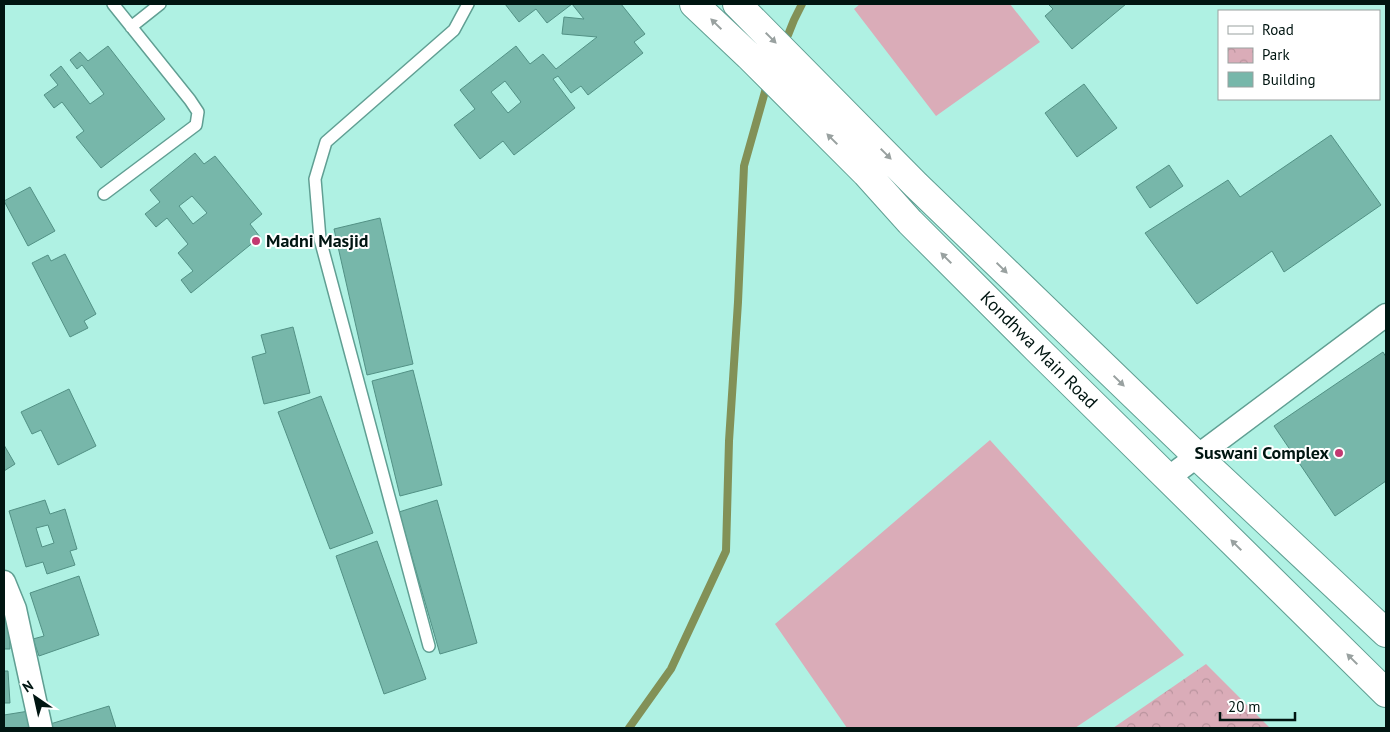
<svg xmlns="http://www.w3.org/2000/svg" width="1390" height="732" font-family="'PT Sans',sans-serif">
<defs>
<pattern id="park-crowns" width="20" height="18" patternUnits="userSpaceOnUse" patternTransform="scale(1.25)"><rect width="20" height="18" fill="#daacb8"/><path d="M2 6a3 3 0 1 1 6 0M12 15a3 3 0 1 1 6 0" fill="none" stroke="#b9939d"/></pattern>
</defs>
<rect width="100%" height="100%" fill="#aff1e3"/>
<path fill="#daacb8" d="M860,4H1010L1040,42L936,116L854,9Z
M990,440L1184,655L1075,728H847L775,624Z"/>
<path fill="url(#park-crowns)" d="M1206,664L1270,728H1113Z"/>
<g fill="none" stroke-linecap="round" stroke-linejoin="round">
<path stroke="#829157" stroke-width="8" d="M788,35L794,20L802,4
M629,728L671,669L726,551L729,441L738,302L744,166L766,88"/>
</g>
<path fill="#77b7aa" stroke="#529185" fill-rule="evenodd" d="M505,4H572L547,23L536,9L519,22Z
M572,4H621L645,34L634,42L643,53L588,95L581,86L571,93L558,76L553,79L575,108L514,155L503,141L480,159L454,125L475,109L460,90L516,46L530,64L543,54L556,69L597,37L562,34L564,17L584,19ZM505,81L521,102L508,113L491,92Z
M1048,4H1126L1072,49L1045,16L1053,9Z
M108,46L165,119L101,168L76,137L84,131L62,102L54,108L44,95L58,85L50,75L61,66L90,104L104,94L82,65L77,69L70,60L80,52L88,61Z
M1084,84L1117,128L1077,157L1045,113Z
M1331,135L1381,205L1284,272L1272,251L1197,304L1145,233L1228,180L1240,197Z
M195,153L204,164L215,156L262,214L250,224L260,237L191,293L181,280L193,271L178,253L188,244L167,218L156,227L145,214L160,202L150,190ZM192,196L207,213L193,224L179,206Z
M1169,165L1183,186L1150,208L1136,187Z
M30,187L55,231L28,246L4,201Z
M380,218L413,364L367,375L334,229Z
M65,254L96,314L84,321L88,328L70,337L32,263L48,255L51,261Z
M293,327L310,393L264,404L252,357L266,353L261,335Z
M1383,352L1386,357V481L1335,516L1274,426Z
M413,370L442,485L400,496L372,381Z
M69,389L96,446L58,465L41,430L32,434L21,412Z
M321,396L373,533L330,549L278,412Z
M4,445L15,464L4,471Z
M45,500L50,514L65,509L77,549L70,551L75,565L47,574L43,562L26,567L9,511ZM48,525L54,543L42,547L36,528Z
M437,500L477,643L440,654L399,512Z
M377,541L426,679L384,694L336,556Z
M79,576L99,635L39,656L33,639L44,636L30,593Z
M9,619L10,649H4V620Z
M4,671H8L10,703H4Z
M109,706L116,728H48L47,725Z
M29,711L32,728H4V715Z"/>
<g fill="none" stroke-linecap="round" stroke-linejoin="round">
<defs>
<path id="lane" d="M131,27L160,4
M104,194L196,125L198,112L190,100L113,4
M429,646L320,239L315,179L326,142L454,30L468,4"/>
<path id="street" d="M1168,478L1386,315
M4,582L15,609L41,728"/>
<path id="primary" d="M694,4L749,56L866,173L910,222L1038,350L1386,693
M737,4L916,185L1197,456L1386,633"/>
</defs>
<use href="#lane" stroke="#609f93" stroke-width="14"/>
<use href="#street" stroke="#609f93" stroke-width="25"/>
<use href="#primary" stroke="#609f93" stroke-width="30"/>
<use href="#lane" stroke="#fff" stroke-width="11"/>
<use href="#street" stroke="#fff" stroke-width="22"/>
<use href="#primary" stroke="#fff" stroke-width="28"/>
</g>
<defs><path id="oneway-solid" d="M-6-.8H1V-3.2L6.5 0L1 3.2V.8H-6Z" transform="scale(1.25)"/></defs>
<g fill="#99a1a0">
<use href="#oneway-solid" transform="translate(716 24) rotate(-136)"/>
<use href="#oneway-solid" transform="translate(771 38) rotate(45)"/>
<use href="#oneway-solid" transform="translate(832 139) rotate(-135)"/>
<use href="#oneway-solid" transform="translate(886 154) rotate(45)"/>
<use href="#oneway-solid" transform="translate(946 258) rotate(-135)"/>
<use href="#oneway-solid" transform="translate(1002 268) rotate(44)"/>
<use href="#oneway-solid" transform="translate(1119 381) rotate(44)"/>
<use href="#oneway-solid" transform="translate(1236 545) rotate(-135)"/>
<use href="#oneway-solid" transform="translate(1352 659) rotate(-135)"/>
</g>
<g fill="#c33971" stroke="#fff" stroke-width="2">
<circle cx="256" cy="241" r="5"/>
<circle cx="1339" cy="453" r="5"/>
</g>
<g text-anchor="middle" stroke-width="4" stroke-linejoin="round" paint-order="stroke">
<g font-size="18" font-weight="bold" fill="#001511" stroke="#fff" text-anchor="start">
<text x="266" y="247">Madni Masjid</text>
<text x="1329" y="459" text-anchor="end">Suswani Complex</text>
</g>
<g font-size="18" fill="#001511" stroke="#fff">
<text transform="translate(1039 350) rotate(45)" y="6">Kondhwa Main Road</text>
</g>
</g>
<rect width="1390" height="732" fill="none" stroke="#001511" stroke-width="10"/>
<rect x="1218" y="10" width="162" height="90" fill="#ffffff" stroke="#99a1a0"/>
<rect x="1228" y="26" width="25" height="8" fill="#ffffff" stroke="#99a1a0"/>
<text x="1262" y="35" font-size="15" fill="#001511">Road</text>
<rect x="1228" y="48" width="25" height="15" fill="url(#park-crowns)" stroke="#99a1a0"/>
<text x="1262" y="60" font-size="15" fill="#001511">Park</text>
<rect x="1228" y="72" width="25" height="15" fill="#77b7aa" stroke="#99a1a0"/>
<text x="1262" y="85" font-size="15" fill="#001511">Building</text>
<g transform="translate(35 697) rotate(326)" stroke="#ffffff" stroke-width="4" paint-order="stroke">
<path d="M0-4L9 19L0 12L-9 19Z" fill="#001511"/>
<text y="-8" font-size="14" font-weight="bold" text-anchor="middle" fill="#001511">N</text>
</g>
<path d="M1220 712v8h75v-8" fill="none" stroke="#001511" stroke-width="2.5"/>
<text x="1228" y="712" font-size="15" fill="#001511" stroke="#ffffff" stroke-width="4" paint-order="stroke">20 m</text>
</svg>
